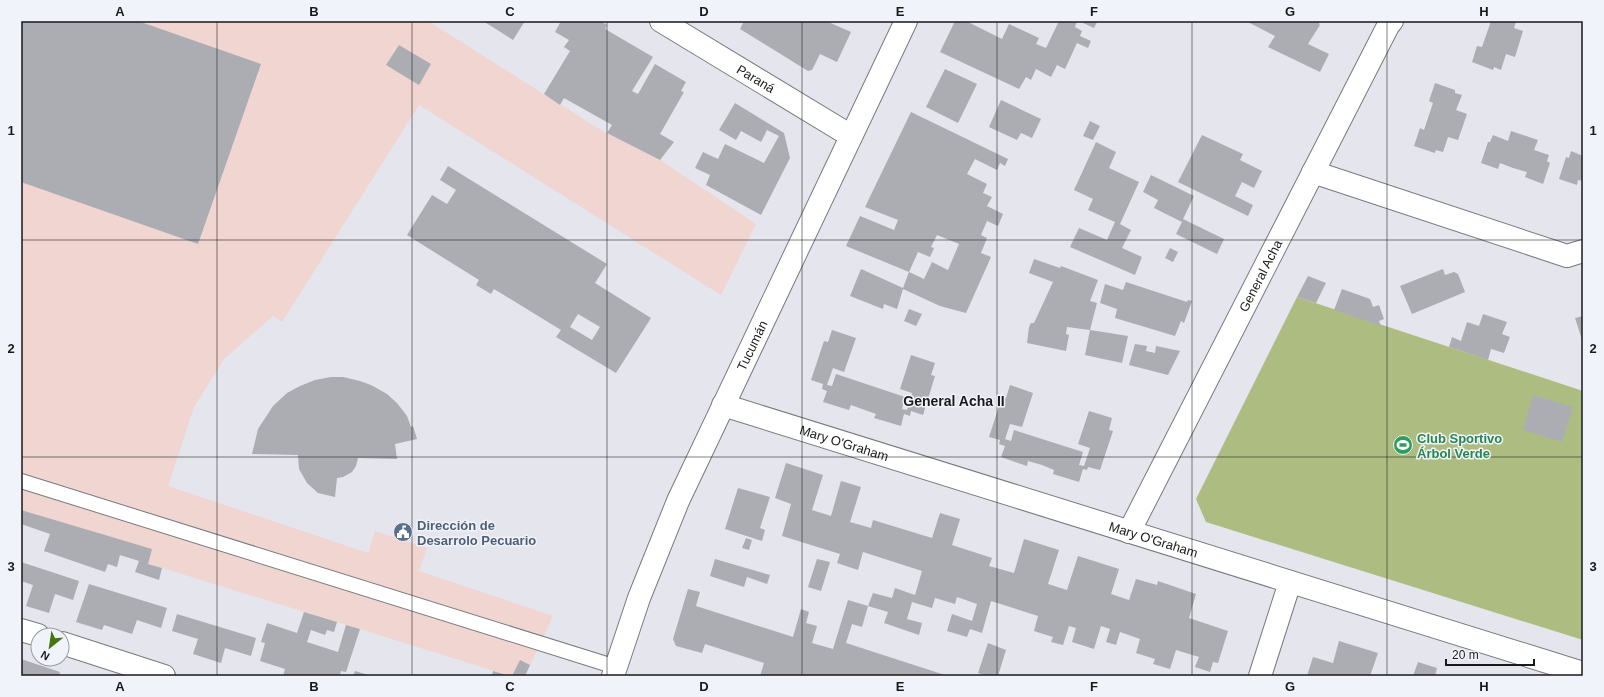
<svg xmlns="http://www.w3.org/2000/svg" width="1604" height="697" font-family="Helvetica,sans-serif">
<rect width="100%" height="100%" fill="#e4e5ed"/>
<path fill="#f0d5d1" d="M21,21H428L601,130L660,160L756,224L721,295L419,105L282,322L273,316L224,359L194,407L168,486L368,553L375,531L427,548L419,571L553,616L525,676H511L21,524Z"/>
<path fill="#adbd81" d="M1297,297L1583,391V640L1206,522L1196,499Z"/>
<path fill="#acadb3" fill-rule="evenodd" d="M21,21H138L261,64L198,244L21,182Z
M483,21H525L513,40Z
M561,21H600L607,25L605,29L653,57L632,91L638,94L655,64L686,82L681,91L684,92L660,134L674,142L660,160L607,133L612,125L564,98L560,105L544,94L570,51L564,47L569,40L555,32Z
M744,21H826L851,32L837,62L820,54L812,70L808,71L740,29Z
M955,21H966L1002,39L1009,24L1039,38L1036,44L1046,48L1059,21H1077L1075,27L1082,31L1080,36L1091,41L1088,48L1077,43L1065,69L1057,65L1051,77L1036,69L1031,80L1026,77L1019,89L940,52Z
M1079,21H1095L1097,22L1094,28Z
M1246,21H1320L1319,24L1320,25L1308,44L1329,54L1320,72L1268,47L1275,36Z
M1491,21H1516L1514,28L1523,31L1515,57L1506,54L1501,70L1494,67L1493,70L1472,62L1477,46L1482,47Z
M399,45L431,64L419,85L386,65Z
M945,69L977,84L958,123L926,107Z
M1435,83L1455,90V93L1462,95L1456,110L1467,114L1458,140L1448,137L1443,152L1436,150L1435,153L1414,146L1420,128L1424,130L1433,103L1429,101Z
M1001,100L1041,119L1032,138L1021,133L1017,140L989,127Z
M735,103L784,133L790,158L761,215L706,185L710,175L695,168L703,152L718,159L725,144L764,163L779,136L767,130L761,142L741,131L736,140L719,130Z
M911,112L1008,159L1005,166L1000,163L997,170L975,159L967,174L987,184L983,193L992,197L987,206L1003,214L998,226L987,221L981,235L987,238L981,253L991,257L966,313L940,306L903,289L897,309L884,304L883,309L850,296L861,269L903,288L909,272L924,279L932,262L948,270L959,244L937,235L931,247L934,248L930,257L918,252L909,272L846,246L860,216L894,230L898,220L865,207Z
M1090,121L1100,126L1093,140L1083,136Z
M1511,131L1538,140L1534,150L1549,155L1547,161L1550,163L1543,184L1525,177L1527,172L1513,168L1500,163L1498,169L1481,163L1488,142H1490L1493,135L1508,141Z
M1202,135L1243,154L1240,160L1262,171L1254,188L1242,182L1235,196L1253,205L1248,216L1178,182Z
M1096,142L1116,152L1109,168L1139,182L1120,224L1131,230L1122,248L1142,257L1135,275L1070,247L1079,228L1107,240L1115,222L1088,210L1093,199L1074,190Z
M1571,151L1583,156V181L1578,180L1577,185L1559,179L1566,157L1569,158Z
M448,166L607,264L595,283L651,318L616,373L556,337L561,330L494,289L491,294L476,285L479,280L407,235L432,195L447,204L456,190L440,180ZM578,314L600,327L592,340L570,327Z
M1151,175L1194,196L1183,219L1224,239L1217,254L1176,234L1182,222L1154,208L1158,200L1143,192Z
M1170,248L1178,252L1173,262L1165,258Z
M1034,259L1060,268L1061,266L1098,280L1090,301L1097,303L1090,330L1067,327L1066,334L1069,335L1066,351L1027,343L1029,327L1031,323H1034L1053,282L1029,273Z
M1443,269L1445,275L1454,272L1458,274L1465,292L1412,314L1400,286Z
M1308,276L1326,283L1316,303L1297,297Z
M1126,282L1187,302L1188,300L1192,301L1184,323L1181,321L1175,336L1115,318L1117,309L1100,303L1105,284L1123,290Z
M1342,289L1370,299L1373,307L1379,305L1384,319L1379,321L1381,326L1334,310Z
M909,309L922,314L916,326L904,321Z
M1483,314L1507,322L1502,334L1510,337L1504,353L1491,349L1488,360L1449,347L1452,337L1461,341L1467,322L1479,326Z
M1583,316V343L1575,318Z
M832,330L856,338L844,372L833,368L827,385L832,386L836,374L905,397L902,409L907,410L912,393L900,389L911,355L935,363L931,375L935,376L923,415L911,411L910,416L904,414L901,426L874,418L876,414L851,405L849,410L823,402L827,391L822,389L823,384L811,380L824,341L828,342Z
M1090,330L1128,336L1122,363L1085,355Z
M1135,344L1147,346L1146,351L1155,353L1156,346L1180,351L1168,375L1129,365Z
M331,377H343L360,381L371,385L387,394L397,403L407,416L411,427L413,426L417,439L395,444L397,459L358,458L356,466L352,472L343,477L337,478L335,497L318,493L307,483L299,469L298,455L252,454L258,429L273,406L287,393L300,386L315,380Z
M1010,385L1033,393L1022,427L1010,424L1005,439L1011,441L1014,430L1083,452L1079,465L1084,466L1090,448L1078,444L1089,411L1112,418L1109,430L1113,431L1100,470L1088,467L1087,470L1083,469L1079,482L1053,474L1054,470L1042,465L1028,461L1027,466L1001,457L1005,446L999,444L1000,440L989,437L1002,397L1006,398Z
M1533,395L1573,407L1562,442L1523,430Z
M786,463L823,475L812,510L831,516L841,481L861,487L850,522L871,528L873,520L932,538L940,513L960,519L952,545L992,558L989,566L1014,573L1024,539L1059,550L1048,584L1067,590L1078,556L1119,569L1111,594L1129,600L1136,579L1157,585L1158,581L1196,594L1189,618L1228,631L1218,663L1213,662L1210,672L1195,667L1199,657L1176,650L1170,669L1153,664L1155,659L1136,653L1140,639L1120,632L1116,645L1106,642L1110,629L1101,626L1094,649L1072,642L1076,628L1069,626L1063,645L1051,642L1053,637L1034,631L1038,616L991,601L982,633L970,629L967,637L947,631L952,614L972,621L977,604L957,597L955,604L935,598L932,608L912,602L907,619L922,623L919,635L884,623L888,612L868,606L873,593L892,598L895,588L915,595L922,571L863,552L858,570L837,563L840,554L782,536L791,504L775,498Z
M738,488L770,497L760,528L765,530L762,541L725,529Z
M21,510L152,549L148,564L162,568L159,580L135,572L139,561L120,555L117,567L108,564L105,572L44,551L50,534L21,524Z
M746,538L752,540L749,550L742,548Z
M715,559L770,575L767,584L747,577L744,587L710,576Z
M817,559L830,562L821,591L808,587Z
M21,562L79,581L73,600L55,594L49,613L26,606L33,585L21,581Z
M89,584L167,608L161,628L137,620L132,634L104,625L102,630L76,622Z
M688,589L700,592L696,606L793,637L801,609L809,612L806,623L817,626L812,643L833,649L848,600L868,606L862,627L852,624L846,643L948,676H807L802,675V676H760L764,663L705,644L702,653L676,646L673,639Z
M304,612L337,622L334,632L327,630L325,635L311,630L307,642L338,652L346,625L360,629L346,672L341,671L340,676H283L285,669L260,661L265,643L261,642L267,623L297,633Z
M177,614L256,638L251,656L225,648L221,663L193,654L198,639L172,631Z
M1339,641L1378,653L1370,676H1307L1313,657L1333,663Z
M988,643L1006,650L998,676H988L978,673Z
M21,659L60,672L59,676H21Z
M520,660L530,665L525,676H512Z
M1418,662L1437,668L1435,676H1413Z
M355,671L372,676H353Z
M493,671L510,676H492Z"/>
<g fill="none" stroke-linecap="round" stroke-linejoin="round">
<defs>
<path id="service" d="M21,481L616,667"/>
<g id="minor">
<path id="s1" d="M661,21L851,136"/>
<path d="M1313,172L1567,256L1583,251"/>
<path id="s2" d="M723,405L1583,673"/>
<path id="s3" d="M1129,532L1388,26L1392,21"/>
<path d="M21,630L38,635"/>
<path d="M62,643L164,676"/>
<path d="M1260,676L1290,582"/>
</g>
<g id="tertiary">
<path id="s4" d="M613,676L639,598L678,501L906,21"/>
</g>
</defs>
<use href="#service" stroke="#797a80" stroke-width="16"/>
<use href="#minor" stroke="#797a80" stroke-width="24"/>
<use href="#tertiary" stroke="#797a80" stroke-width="24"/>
<use href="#service" stroke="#fff" stroke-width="14"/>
<use href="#minor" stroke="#fff" stroke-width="22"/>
<use href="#tertiary" stroke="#fff" stroke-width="22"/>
</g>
<path fill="none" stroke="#18191b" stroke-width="1" stroke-opacity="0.55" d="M217,21V676M412,21V676M607,21V676M802,21V676M997,21V676M1192,21V676M1387,21V676M21,240H1583M21,457H1583"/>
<defs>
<symbol id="stadium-disc" viewBox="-11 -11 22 22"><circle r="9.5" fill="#2e9e5b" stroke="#f1f3fa"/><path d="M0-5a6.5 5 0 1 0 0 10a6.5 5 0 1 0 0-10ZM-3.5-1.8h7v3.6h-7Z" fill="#fff"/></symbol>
<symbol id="civic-disc" viewBox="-11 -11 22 22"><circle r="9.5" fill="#5c6f8a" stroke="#f1f3fa"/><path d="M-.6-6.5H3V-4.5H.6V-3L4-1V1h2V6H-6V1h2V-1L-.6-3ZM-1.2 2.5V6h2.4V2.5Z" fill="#fff"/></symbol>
</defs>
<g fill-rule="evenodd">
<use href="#stadium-disc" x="1392" y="434" width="22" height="22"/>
<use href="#civic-disc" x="392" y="521" width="22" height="22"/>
</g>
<g text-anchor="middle" stroke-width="3" stroke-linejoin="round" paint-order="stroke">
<g font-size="13" fill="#18191b" stroke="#f1f3fa">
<text dy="5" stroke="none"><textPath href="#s1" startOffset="111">Paraná</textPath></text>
<text dy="5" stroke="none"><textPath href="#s3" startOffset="288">General Acha</textPath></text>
<text dy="5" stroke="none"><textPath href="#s4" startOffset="359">Tucumán</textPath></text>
<text dy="5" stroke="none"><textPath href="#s2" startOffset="127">Mary O'Graham</textPath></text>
<text dy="5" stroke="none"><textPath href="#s2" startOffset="451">Mary O'Graham</textPath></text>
</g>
<g font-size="13" font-weight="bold" fill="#27864d" stroke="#f1f3fa" text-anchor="start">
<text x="1417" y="443">Club Sportivo<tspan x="1417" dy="15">Árbol Verde</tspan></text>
</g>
<g font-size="13" font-weight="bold" fill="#4e5e75" stroke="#f1f3fa" text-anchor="start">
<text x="417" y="530">Dirección de<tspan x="417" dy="15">Desarrolo Pecuario</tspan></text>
</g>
<g font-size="14" font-weight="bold" fill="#18191b" stroke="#f1f3fa">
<text x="954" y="406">General Acha II</text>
</g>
</g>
<rect width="1604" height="697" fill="none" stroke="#f1f3fa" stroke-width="44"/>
<g transform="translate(50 647) rotate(210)"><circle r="19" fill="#f1f3fa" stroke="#9a9ca1"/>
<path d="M0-3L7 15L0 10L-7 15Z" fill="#40780d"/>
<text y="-6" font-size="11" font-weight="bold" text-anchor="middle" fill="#18191b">N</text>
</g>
<path d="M1446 659v6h88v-6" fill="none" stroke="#18191b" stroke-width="2"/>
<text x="1452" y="659" font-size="12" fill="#18191b" stroke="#f1f3fa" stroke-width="3" paint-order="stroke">20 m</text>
<rect x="22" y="22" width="1560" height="653" fill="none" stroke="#18191b" stroke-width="1.5"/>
<g font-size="13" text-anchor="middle" font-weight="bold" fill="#18191b">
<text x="120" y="16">A</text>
<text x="314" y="16">B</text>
<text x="510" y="16">C</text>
<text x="704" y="16">D</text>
<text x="900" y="16">E</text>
<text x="1094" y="16">F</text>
<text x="1290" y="16">G</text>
<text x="1484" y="16">H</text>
<text x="11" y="135">1</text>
<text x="1593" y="135">1</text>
<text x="11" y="353">2</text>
<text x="1593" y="353">2</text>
<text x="11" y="571">3</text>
<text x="1593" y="571">3</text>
<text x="120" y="691">A</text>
<text x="314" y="691">B</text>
<text x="510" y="691">C</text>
<text x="704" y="691">D</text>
<text x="900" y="691">E</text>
<text x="1094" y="691">F</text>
<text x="1290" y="691">G</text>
<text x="1484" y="691">H</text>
</g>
</svg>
